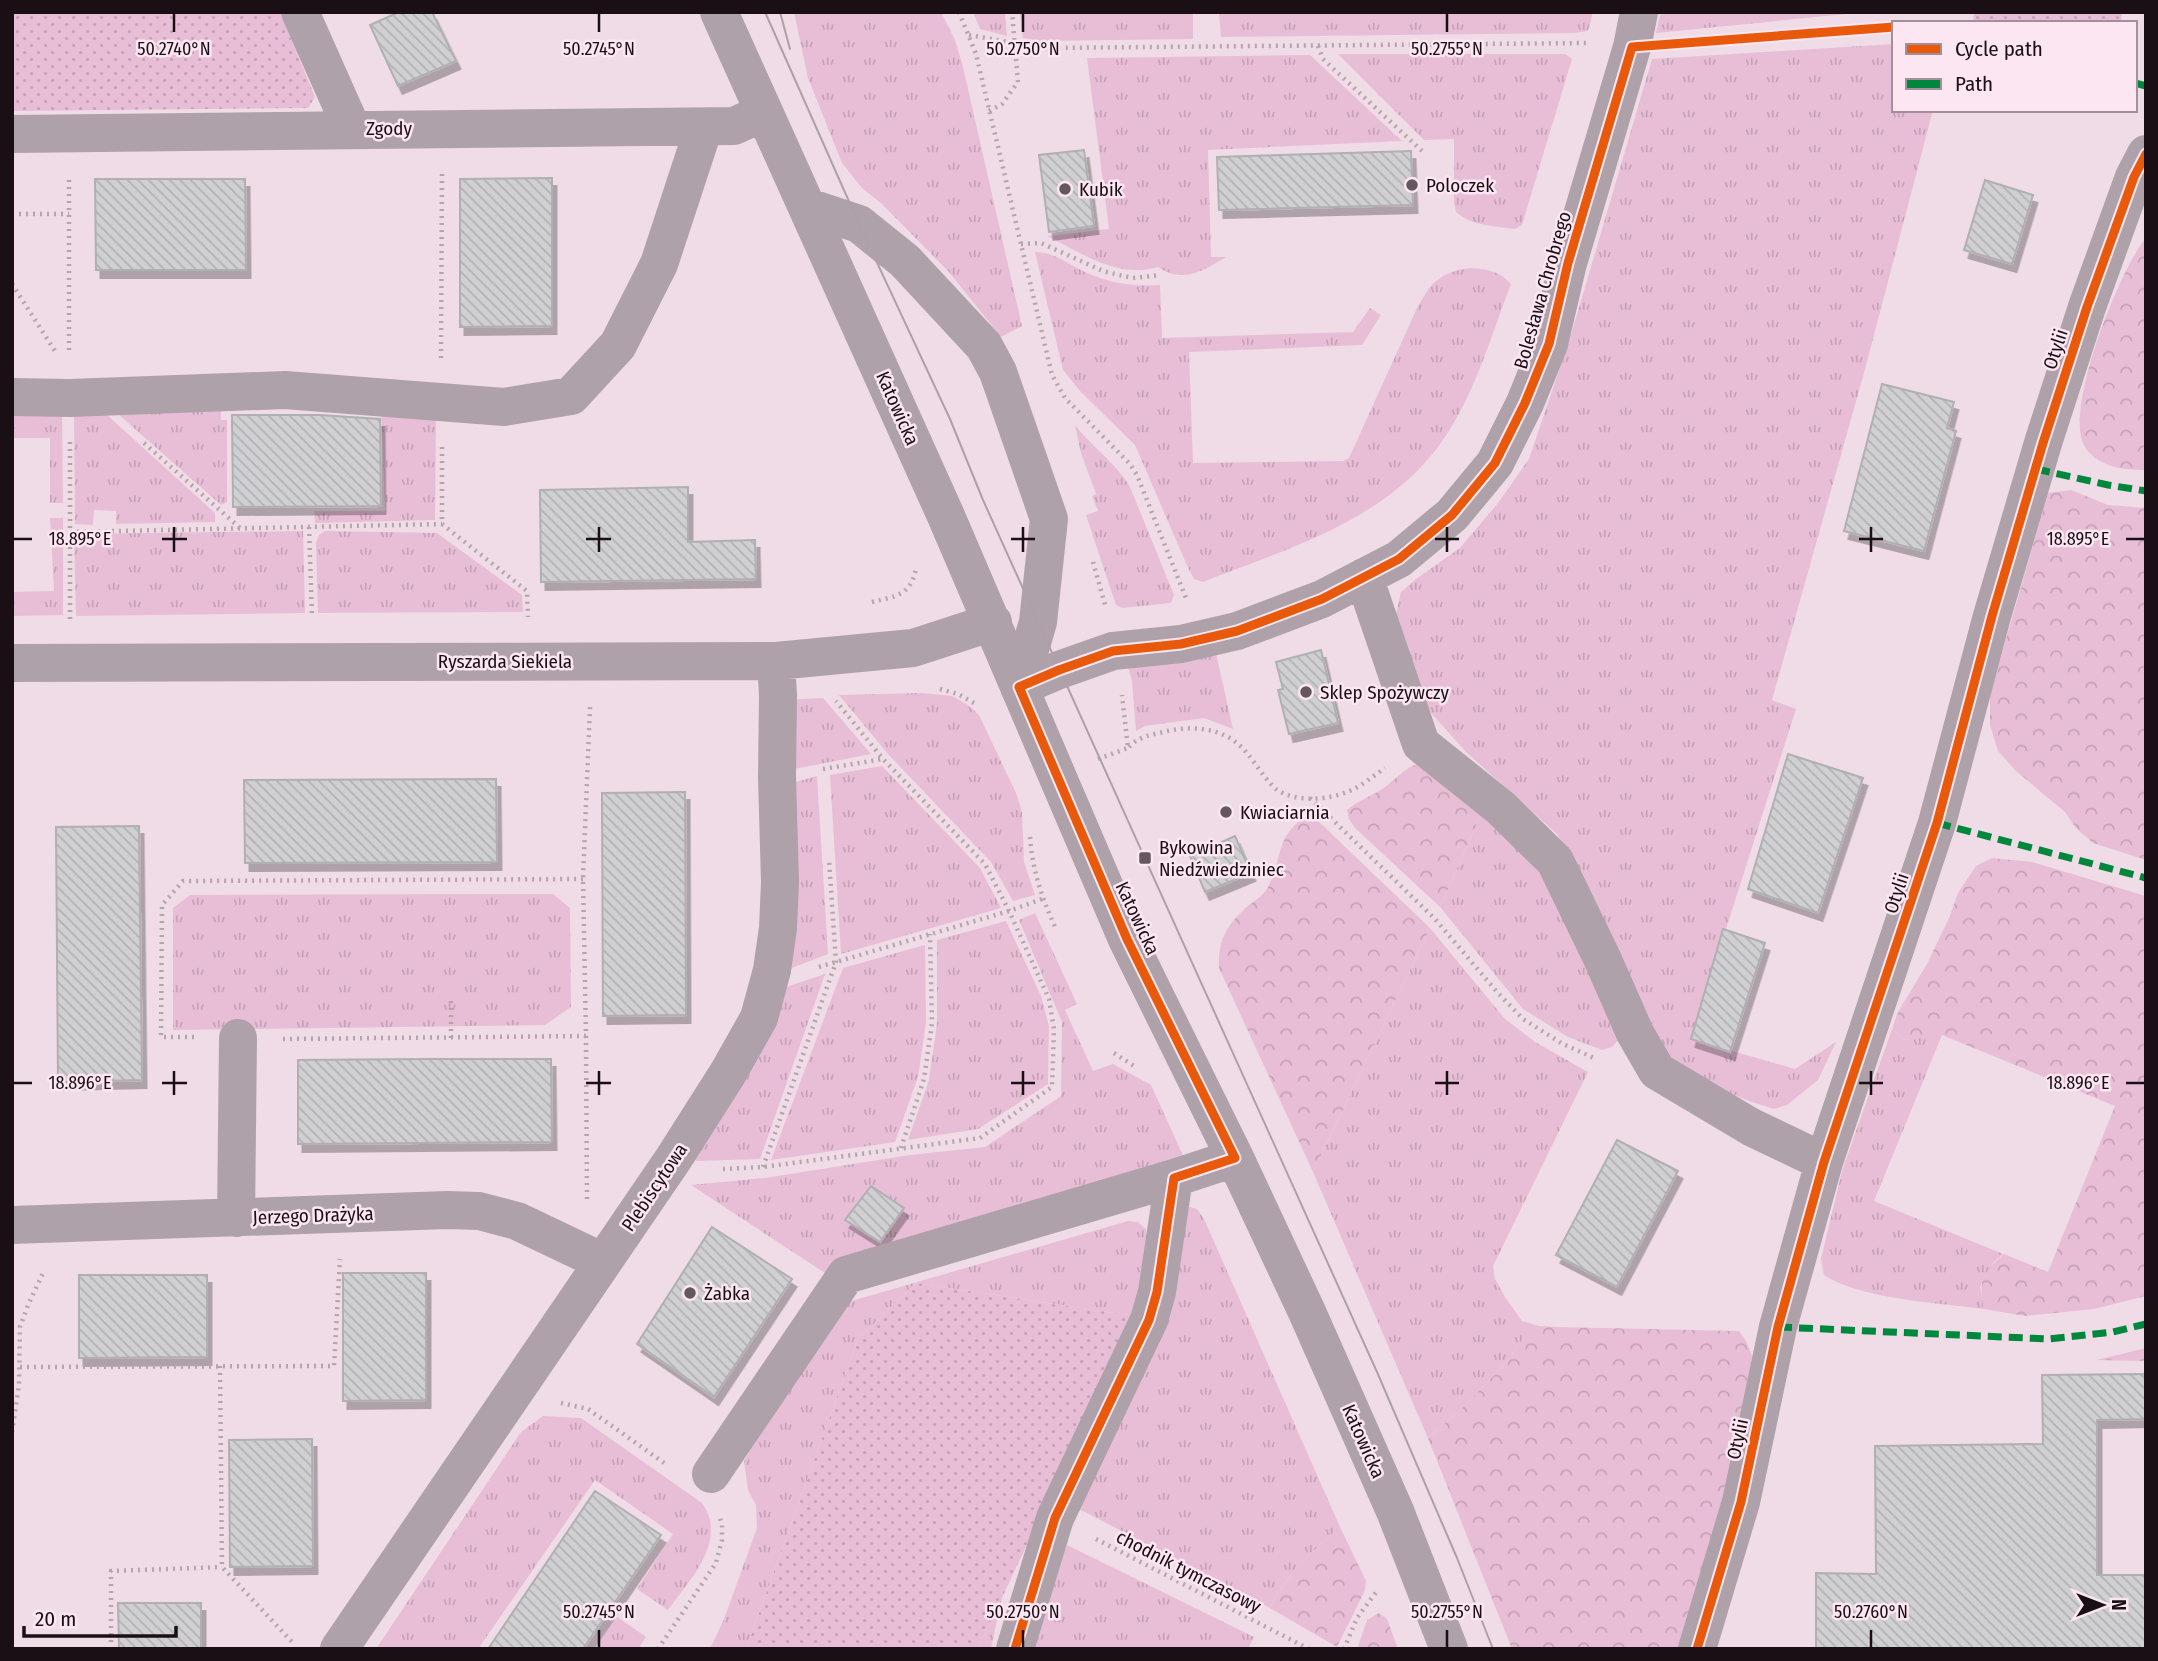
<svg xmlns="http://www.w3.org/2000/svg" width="2158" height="1661" font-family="'Fira Sans Condensed',sans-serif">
<defs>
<pattern id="grass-tufts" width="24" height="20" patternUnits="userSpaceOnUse" patternTransform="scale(1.75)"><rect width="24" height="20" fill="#e8bed6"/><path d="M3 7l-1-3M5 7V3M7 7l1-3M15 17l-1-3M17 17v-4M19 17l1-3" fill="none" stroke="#c6a2b7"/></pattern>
<pattern id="forest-crowns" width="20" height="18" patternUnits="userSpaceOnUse" patternTransform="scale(1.75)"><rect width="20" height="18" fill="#e8bed6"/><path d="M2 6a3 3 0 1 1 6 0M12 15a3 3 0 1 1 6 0" fill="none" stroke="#c6a2b7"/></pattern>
<pattern id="garden-dots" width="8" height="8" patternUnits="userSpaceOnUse" patternTransform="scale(1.75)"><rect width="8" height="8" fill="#e8bed6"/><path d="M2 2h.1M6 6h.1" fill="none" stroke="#c6a2b7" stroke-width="1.8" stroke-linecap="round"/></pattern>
<pattern id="building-back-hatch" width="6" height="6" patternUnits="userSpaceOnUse" patternTransform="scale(1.75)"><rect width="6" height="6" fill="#d0cfd2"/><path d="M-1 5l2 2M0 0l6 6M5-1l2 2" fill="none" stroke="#b2b1b4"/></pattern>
<filter id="shadow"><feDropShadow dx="4.5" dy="8" stdDeviation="0" flood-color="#0004"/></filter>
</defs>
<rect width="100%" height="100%" fill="#efdce6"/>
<path fill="url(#grass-tufts)" d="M794,12H941L955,40L963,67L1022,326L1001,337L949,272L882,204L862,188L842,163L808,78Z
M973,12H1005L1007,36L980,29Z
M1020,12H1193V39L1042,41L1023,38Z
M1219,12H1593L1588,31L1574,33L1221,37Z
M1661,12H1867L1656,33Z
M1894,44V110H1933L1864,373L1772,700L1796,709L1691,1039L1795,1069L1836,1042L1818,1080L1787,1105L1774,1109L1749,1101L1701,1081L1668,1061L1587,886L1557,834L1466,752L1423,704L1396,614L1401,592L1416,579L1460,548L1498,503L1529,459L1571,335L1652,59Z
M1338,54H1565L1572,59L1522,225L1515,229C1494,226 1472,226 1456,212L1454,201V139L1424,140Z
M1310,55L1402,141L1208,150L1211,257H1226C1203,271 1183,284 1158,267C1117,279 1082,253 1047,236L1109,229L1087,58Z
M1035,252C1053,252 1069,264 1085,272C1109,283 1134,287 1160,285L1162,338L1353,332L1370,308L1381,315L1362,345L1189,352L1193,463L1343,461L1349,458L1418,306C1422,300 1426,292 1430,287C1449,264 1492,261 1511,284C1491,336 1475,394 1443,440C1388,520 1289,548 1203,582L1194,579L1189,570L1135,445L1080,391L1063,370Z
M381,408L436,415L435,520L315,523L314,511H385Z
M221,410V420H227V502L221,505L118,414Z
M12,413L62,414L63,503H50V438H12Z
M74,414H106L215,513V522L116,524V511L94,510L93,525L75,524Z
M1075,425C1091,446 1119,466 1130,487L1174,595L1171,603L1122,608L1116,605L1086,515L1098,511L1092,496L1096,494L1081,453Z
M50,518H63V615L12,616V592L54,591Z
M303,531L305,613L76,616L74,534Z
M325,531L437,533L522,595L523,612L318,613L316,543L319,535Z
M1215,649L1233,729L1204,718L1145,726L1136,731L1132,681L1126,660Z
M923,693L952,696L968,705L979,715L1016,793L1022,812L1024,862L1035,895L1013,901L991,862L888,754L839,695Z
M823,698L871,754L784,771V700Z
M882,766L980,868L1001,908L841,954L830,775Z
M817,776L828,954L779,973L785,785Z
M1485,805L1541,858L1619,1039L1612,1047L1602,1050L1568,1037L1523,1009L1440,907Z
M553,894L570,908L571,1007L545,1025L173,1030V908L190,895Z
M1035,913L1077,1004L1065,1010L1093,1071L1113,1064L1151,1085L1186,1162L828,1275L691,1185L765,1178L910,1155L985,1147L1061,1096L1062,1022L1019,920Z
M1006,921L1041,996L1049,1026L1048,1084L978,1129L908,1140L929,1080L937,1024V940Z
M1430,928L1505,1019L1535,1042L1588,1072L1493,1266L1495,1279L1505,1297L1522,1321V1340L1507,1362L1458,1412L1428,1438L1313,1172Z
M925,945L926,1022L918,1077L895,1142L771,1160L843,968Z
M825,974L760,1159L697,1161L688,1154L774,991Z
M1892,1029L1904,1040L1928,1035H1942L1874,1201L2003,1254L1993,1263L1980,1287L1984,1309C1940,1303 1859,1299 1824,1275L1821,1259L1842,1171Z
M1183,1205L1197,1209L1204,1219L1340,1527C1313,1551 1286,1575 1270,1608L1079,1509Z
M1128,1221L1138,1222L1146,1229L1147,1244L1134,1316L916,1283L858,1339L746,1649H710L724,1619L757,1528L756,1505L748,1490L744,1461L834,1314L848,1302Z
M543,1416L581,1418L702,1503C729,1540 689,1581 668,1610L637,1589L673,1534L595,1480L478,1649H376L521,1432Z
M1067,1545L1254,1637L1248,1649H1024Z
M1002,1596L991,1649H978Z
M616,1616L646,1637L638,1649H594Z"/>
<path fill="url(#forest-crowns)" d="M2146,238V470C2123,470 2096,467 2084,445C2064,409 2120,268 2146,238Z
M2071,490L2108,505L2146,508V860L2093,843L2076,828L2065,812L2016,771L1998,751L1990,725V695L2048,493Z
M1417,764L1485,805L1440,907L1355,828L1349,819L1347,810C1358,800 1373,796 1385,787C1397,778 1404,769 1417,764Z
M1308,816L1316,819L1430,928L1313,1172L1219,968C1217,943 1227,923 1247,907C1254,901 1262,896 1267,889C1283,860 1275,833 1308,816Z
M1992,858L2032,862L2146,896V1296L2094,1309L2025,1316L1984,1309C1978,1281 1982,1273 2004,1254L2048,1272L2115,1106L1942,1035C1927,1035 1920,1040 1904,1040L1892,1029L1898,1012L1927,964L1949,918L1958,893L1976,866Z
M1522,1321L1539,1326L1556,1327L1739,1331L1746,1341L1752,1356L1749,1380L1722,1507L1680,1649H1512L1428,1438L1458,1412L1507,1362L1522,1340Z
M2146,1348V1361L2096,1360L2142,1349Z
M1340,1527L1366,1581L1365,1590L1337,1647L1270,1608C1286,1575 1313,1551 1340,1527Z
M1379,1613L1387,1619L1398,1649H1357L1367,1620Z"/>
<path fill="url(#garden-dots)" d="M12,12H280L315,97L308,108L12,111Z
M1974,12H2122L2121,23H1973Z
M916,1283L1134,1316L978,1649H746L858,1339Z"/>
<path fill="url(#building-back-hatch)" stroke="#b0afb2" stroke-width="2" filter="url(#shadow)" d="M399,12H432L456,61L398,86L370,25Z
M1084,150L1094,226L1049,232L1039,155Z
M1411,151L1413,205L1219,210L1217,157Z
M552,178V326L460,327V179Z
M95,179H245L246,270H96Z
M1985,180L2033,195L2012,264L1964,250Z
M1882,384L1954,402L1947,428L1956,431L1924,551L1844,531Z
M232,415H320L380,419L381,506L233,507Z
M688,487V542L755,540L756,579L541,582L540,490Z
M1321,650L1338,723L1289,734L1278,690L1283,689L1276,662Z
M1788,754L1863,778L1818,913L1748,889Z
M496,779L497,862L245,863L244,780Z
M685,792L686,1015L603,1016L602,793Z
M139,826L142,1080L58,1082L56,827Z
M1235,836L1251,873L1205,892L1190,856Z
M1723,929L1765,943L1730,1052L1691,1039Z
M424,1059H551L552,1142L298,1144V1060Z
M1617,1140L1678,1171L1617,1287L1556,1255Z
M871,1186L904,1208L880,1242L845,1220Z
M712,1227L792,1279L714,1397L637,1344Z
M343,1273H426V1400L343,1401Z
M79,1275H207V1357L79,1358Z
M2146,1374V1419L2097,1420V1575H2146V1649H1816V1573L1876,1574L1875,1446L2043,1444L2042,1375Z
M312,1439L313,1566L230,1567L229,1440Z
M595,1491L661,1535L583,1649H488Z
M118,1603H201V1649H119Z"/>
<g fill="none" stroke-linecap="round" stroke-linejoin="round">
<path stroke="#b3a5ab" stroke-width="4.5" stroke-dasharray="2 5" stroke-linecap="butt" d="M959,12L976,54L1052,375L1065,398L1130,464L1137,475L1186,598
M969,35L1042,48L1587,43
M1318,46L1323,59L1422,151
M989,111L1002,104L1018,82L1012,12
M69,180V353
M12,214H69
M1021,244L1041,243L1103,271L1119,275L1133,278L1160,275
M12,284L55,351
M441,358L442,174
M70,442V619
M144,443L240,528
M442,447V524L527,591L528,617
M309,527L312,616
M70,532L442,524
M1093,562L1106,608
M872,602C896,596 910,596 916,569
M940,689L958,694L974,703
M1129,747C1139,736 1152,735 1167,731C1195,725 1226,728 1246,752C1256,764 1264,778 1276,789C1295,803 1329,800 1349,791C1362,786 1373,776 1385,768
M1098,759L1128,748L1122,695
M823,769L883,759
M1310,798L1435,919L1497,992L1523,1019L1561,1043L1596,1059
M1030,837C1032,869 1042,898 1055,927
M819,967L1009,911L1042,899
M451,1001V1038
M586,1036L587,1201
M194,1037H161L162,905L183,881L583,879
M283,1039L586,1036L583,879L590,707
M1114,1053L1137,1068
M901,1148L924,1079L932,1023L930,934
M763,1167L836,962L829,860
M723,1169L763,1167L980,1138L1052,1087L1054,1029L1049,999L1009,911L985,864L883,759L836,701
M220,1366L222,1567L294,1644
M20,1367L334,1366L340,1259
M561,1403L588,1409L667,1465
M12,1432L19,1385L20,1327L28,1305L44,1271
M1096,1539L1309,1649
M111,1649V1571L222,1567
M658,1649L716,1563L722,1540V1525L720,1518
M1344,1649L1357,1618L1377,1591"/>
<path stroke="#afa1aa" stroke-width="38" d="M300,12L352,129
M719,12L946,516L1127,939L1235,1158L1307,1312L1395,1511L1449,1649
M12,134L734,126L763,113
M808,207L859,224L905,261L984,346L998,372L1049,519L1038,622L1019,687
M12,397L70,398L285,390L504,407L571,396L618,345L659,264L704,127
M1364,577L1421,744L1501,808L1555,861L1602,958L1635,1033L1657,1071L1751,1127L1824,1162
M12,663L776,661L913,648L993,622
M1019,687L1059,670L1113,651L1181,644L1237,631L1322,599L1399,559L1452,515L1495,463L1525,403L1549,344L1568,263L1632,47L1639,12
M236,1218L238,1038
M12,1225L448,1210L479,1211L517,1221L603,1262
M711,1474L846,1275L1174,1178
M339,1649L674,1158L728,1073L759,1018L772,970L778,928L780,882L777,777L778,695L776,661
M1015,1649L1055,1518L1149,1320L1157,1292L1174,1178L1235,1158
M1697,1649L1741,1502L1778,1327L1824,1162L1937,823L1992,616L2043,443L2087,307L2134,177L2146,154"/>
<path stroke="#aea0a8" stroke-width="2" d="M765,12L859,224L950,419L983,500L1377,1372L1457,1558L1493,1649
M780,12L790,49"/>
<path stroke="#00873e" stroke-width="7" stroke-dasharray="14 7" stroke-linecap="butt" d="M2135,83L2146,86
M2036,469L2108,485L2146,491
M1937,823L2146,878
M1778,1327L2049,1339L2113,1332L2146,1324"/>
<defs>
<path id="cycleway" d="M1015,1649L1055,1518L1149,1320L1157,1292L1174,1178L1235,1158L1127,939L1019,687L1059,670L1113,651L1181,644L1237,631L1322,599L1399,559L1452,515L1495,463L1525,403L1549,344L1568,263L1632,47L1894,27
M1697,1649L1741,1502L1778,1327L1824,1162L1937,823L1992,616L2043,443L2087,307L2134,177L2146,154"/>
</defs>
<use href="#cycleway" stroke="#fbe6f2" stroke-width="13"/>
<use href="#cycleway" stroke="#e8590c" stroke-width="9"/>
</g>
<path fill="none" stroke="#1b0f16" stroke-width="2.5" d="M174,14V32M599,14V32M1023,14V32M1447,14V32M174,527V552M599,527V552M1023,527V552M1447,527V552M1871,527V552M14,539H32M162,539H187M586,539H611M1011,539H1035M1435,539H1459M1859,539H1883M2126,539H2144M174,1071V1095M599,1071V1095M1023,1071V1095M1447,1071V1095M1871,1071V1095M14,1083H32M162,1083H187M586,1083H611M1011,1083H1035M1435,1083H1459M1859,1083H1883M2126,1083H2144M599,1630V1647M1023,1630V1647M1447,1630V1647M1871,1630V1647"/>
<g fill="#65575f" stroke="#fbe6f2" stroke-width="2.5">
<circle cx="1412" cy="185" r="7"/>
<circle cx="1065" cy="189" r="7"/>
<circle cx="1306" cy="692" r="7"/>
<circle cx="1226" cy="812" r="7"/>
<rect x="1138" y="851" width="14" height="14" rx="3.5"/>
<circle cx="690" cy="1293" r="7"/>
</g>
<g text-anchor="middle" stroke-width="5" stroke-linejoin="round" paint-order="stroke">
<g font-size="19" fill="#1b0f16" stroke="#fbe6f2">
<text x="389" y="135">Zgody</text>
<text transform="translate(1542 290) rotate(-74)" y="7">Bolesława Chrobrego</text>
<text transform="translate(2055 349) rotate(-72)" y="7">Otylii</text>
<text transform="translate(898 408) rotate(66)" y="7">Katowicka</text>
<text x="505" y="668">Ryszarda Siekiela</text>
<text transform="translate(1896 893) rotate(-72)" y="7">Otylii</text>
<text transform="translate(1138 918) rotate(65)" y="7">Katowicka</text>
<text transform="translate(654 1187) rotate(-56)" y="7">Plebiscytowa</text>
<text transform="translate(313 1215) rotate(-2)" y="7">Jerzego Drażyka</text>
<text transform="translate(1737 1439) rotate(-78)" y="7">Otylii</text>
<text transform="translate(1364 1441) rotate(66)" y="7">Katowicka</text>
<text transform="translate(1189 1571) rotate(27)" y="7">chodnik tymczasowy</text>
</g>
<g font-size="19" fill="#1b0f16" stroke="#fbe6f2" text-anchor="start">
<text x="1426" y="192">Poloczek</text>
<text x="1079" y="196">Kubik</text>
<text x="1320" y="699">Sklep Spożywczy</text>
<text x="1240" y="819">Kwiaciarnia</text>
<text x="1159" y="854">Bykowina<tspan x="1159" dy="22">Niedźwiedziniec</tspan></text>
<text x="704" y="1300">Żabka</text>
</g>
</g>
<g font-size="18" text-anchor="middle" fill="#1b0f16" stroke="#fbe6f2" stroke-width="5" stroke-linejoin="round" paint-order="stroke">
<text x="174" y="55">50.2740°N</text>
<text x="599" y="55">50.2745°N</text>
<text x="1023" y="55">50.2750°N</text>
<text x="1447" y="55">50.2755°N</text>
<text x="2078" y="545">18.895°E</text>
<text x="80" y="545">18.895°E</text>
<text x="2078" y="1089">18.896°E</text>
<text x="80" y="1089">18.896°E</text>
<text x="599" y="1618">50.2745°N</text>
<text x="1023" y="1618">50.2750°N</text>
<text x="1447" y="1618">50.2755°N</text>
<text x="1871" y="1618">50.2760°N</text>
</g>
<rect width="2158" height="1661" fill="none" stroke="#1b0f16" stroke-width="28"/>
<rect x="1892" y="21" width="245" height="91" fill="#fbe6f2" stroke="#a1909a" stroke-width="2"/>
<rect x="1906" y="44" width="35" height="10" fill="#e8590c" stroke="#a1909a" stroke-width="2"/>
<text x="1955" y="56" font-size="21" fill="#1b0f16">Cycle path</text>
<rect x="1906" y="79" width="35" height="10" fill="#00873e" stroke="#a1909a" stroke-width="2"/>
<text x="1955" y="91" font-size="21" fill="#1b0f16">Path</text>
<g transform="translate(2102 1605) rotate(90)" stroke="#fbe6f2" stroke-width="5" paint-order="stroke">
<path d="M0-5L12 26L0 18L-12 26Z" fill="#1b0f16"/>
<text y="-10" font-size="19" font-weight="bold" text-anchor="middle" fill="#1b0f16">N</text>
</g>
<path d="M24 1626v10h152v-10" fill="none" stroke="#1b0f16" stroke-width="3.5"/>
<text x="35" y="1626" font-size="21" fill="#1b0f16" stroke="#fbe6f2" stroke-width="5" paint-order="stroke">20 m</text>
</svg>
